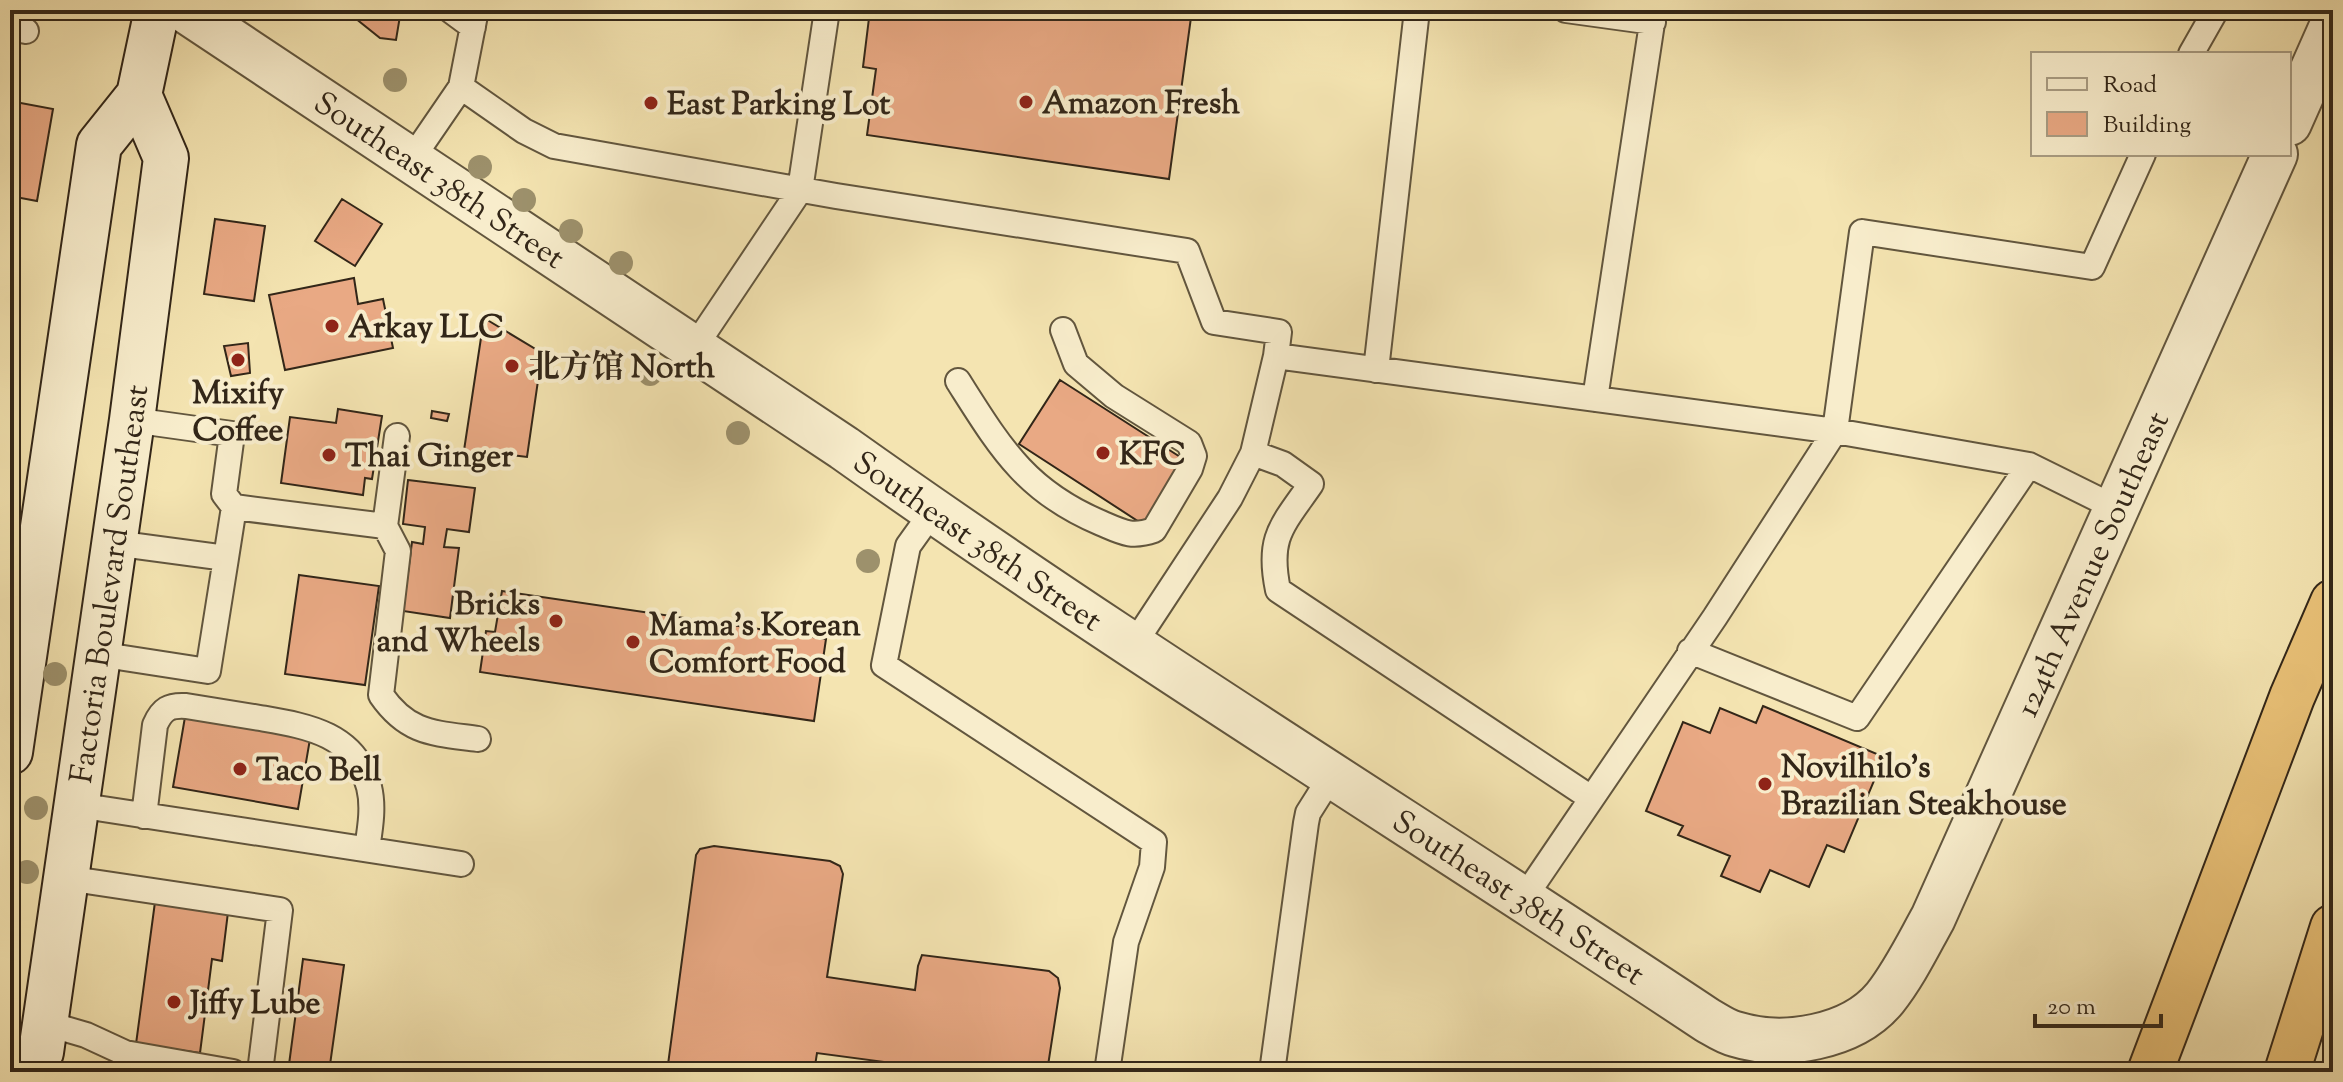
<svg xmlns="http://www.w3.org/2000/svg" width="2343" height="1082" font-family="'Sorts Mill Goudy','Noto Serif SC',serif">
<rect width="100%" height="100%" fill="#f4e4b1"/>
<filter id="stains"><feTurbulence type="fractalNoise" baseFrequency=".0025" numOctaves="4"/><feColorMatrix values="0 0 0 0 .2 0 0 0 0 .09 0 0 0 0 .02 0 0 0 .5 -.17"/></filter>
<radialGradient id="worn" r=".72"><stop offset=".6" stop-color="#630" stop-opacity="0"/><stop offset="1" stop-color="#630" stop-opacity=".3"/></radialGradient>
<path fill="#e9a984" stroke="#322618" stroke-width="2" d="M345,10H401L396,40L380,38Z
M870,10H1192L1169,179L867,135L876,69L863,67Z
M10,101L53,109L37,201L10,196Z
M342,199L382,224L355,266L315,241Z
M215,219L265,226L254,301L204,294Z
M354,278L358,304L383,299L393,348L285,370L269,295Z
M484,318L542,353L527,457L495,453L494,462L463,457Z
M248,343L250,373L231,376L224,346Z
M1060,380L1188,462L1147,527L1019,444Z
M338,409L382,416L372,479L365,478L363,495L281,483L290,417L336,423Z
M432,411L449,414L447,421L431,418Z
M408,480L475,488L469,532L447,529L444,547L459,548L450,618L403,611L412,542L423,544L425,527L403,524Z
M299,575L379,586L365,685L285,674Z
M502,591L826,639L814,721L480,672L486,631L495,632Z
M1763,706L1884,757L1844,852L1827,845L1809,887L1770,870L1760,892L1721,876L1730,856L1678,835L1683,826L1646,811L1683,722L1710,733L1720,708L1756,723Z
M185,717L310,739L298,809L173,787Z
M714,846L830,861L840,866L843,874L827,977L915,990L918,966L922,955L1049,971L1058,978L1060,988L1047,1072H899L900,1064L817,1053L814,1072H667L696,855L700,849Z
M155,902L228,912L222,961L212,959L200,1053L136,1044Z
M303,959L344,965L329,1072H288Z"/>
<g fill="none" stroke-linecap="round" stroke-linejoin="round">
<defs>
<path id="service" d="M450,10L473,27
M1566,10L1653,22
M10,28L26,31
M2191,54L2216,10
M461,87L524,131L554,146L836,196L1187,251L1214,322L1279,332L1276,356L1253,453L1230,498L1134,644
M411,160L461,87L476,10
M694,348L800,190L827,10
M1276,356L1835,431L2029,465L2116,508
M1376,370L1417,10
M958,381C1000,447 1025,491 1101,523C1122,532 1131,538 1154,530L1190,469L1194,456L1189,443L1114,396L1076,364L1063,330
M1595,399L1654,10
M132,420L232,434L224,494L234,507L385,526
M397,436L385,526L398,551L381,695C408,734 434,733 478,739
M1253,453L1283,464L1311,484C1282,526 1267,537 1278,590L1591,798
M933,511L908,546L884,665L1154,842L1152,867L1126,942L1107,1072
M226,558L234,507
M1690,651L1857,718L2029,465
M98,654L208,671L226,558L114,543
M77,805L461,864
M144,816L155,725C162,709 169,705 186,706C211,710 236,714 260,718C306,726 355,733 369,787C374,807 370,829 367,849
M66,878L280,910L260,1072
M1524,898L1715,617L1835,431L1862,232L2092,267L2143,154
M45,1023L86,1035L125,1053L233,1072
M1272,1072L1306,823L1308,813L1332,775"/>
<g id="tertiary">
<path id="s1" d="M185,10L844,448C1125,648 1420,829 1707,1020C1716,1025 1726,1032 1735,1034C1783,1049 1852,1038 1885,998C1904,974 1918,945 1933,918L2275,154"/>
<path d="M2289,123L2333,24"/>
</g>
<g id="secondary">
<path d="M10,752L99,145L139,95L157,10"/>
<path id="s2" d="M30,1072L41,1052L132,420L166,158L139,95"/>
</g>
<path id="motorway" d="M2150,1072L2292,697L2333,602
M2287,1072L2333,927"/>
</defs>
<use href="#service" stroke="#62563e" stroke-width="28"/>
<use href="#tertiary" stroke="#62563e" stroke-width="48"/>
<use href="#secondary" stroke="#322618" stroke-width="48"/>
<use href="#motorway" stroke="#322618" stroke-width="48"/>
<use href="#service" stroke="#f8edcc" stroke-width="24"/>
<use href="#tertiary" stroke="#f8edcc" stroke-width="44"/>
<use href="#secondary" stroke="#f8edcc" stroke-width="44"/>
<use href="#motorway" stroke="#eac278" stroke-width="44"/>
</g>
<g fill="#9d916c">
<circle cx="395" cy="80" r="12"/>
<circle cx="480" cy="167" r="12"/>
<circle cx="524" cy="200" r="12"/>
<circle cx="571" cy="231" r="12"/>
<circle cx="621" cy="263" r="12"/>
<circle cx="650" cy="374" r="12"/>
<circle cx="738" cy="433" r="12"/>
<circle cx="868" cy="561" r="12"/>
<circle cx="55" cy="674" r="12"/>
<circle cx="36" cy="808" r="12"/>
<circle cx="27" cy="872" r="12"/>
</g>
<g fill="#8f2418" stroke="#f8edcc" stroke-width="3">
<circle cx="1026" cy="102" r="8"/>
<circle cx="651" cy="103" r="8"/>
<circle cx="332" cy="326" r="8"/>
<circle cx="238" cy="360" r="8"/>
<circle cx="512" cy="366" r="8"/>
<circle cx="1103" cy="453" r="8"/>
<circle cx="329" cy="455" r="8"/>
<circle cx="556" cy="621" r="8"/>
<circle cx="633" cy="642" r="8"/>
<circle cx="240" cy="769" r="8"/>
<circle cx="1765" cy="784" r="8"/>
<circle cx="174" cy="1002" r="8"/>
</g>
<g text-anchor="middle" stroke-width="8" stroke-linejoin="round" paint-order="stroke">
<g font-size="32" font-weight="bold" fill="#322618" stroke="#f8edcc" text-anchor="start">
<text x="1042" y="113">Amazon Fresh</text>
<text x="667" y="114">East Parking Lot</text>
<text x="348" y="337">Arkay LLC</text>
<text x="528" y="377">北方馆 North</text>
<text x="238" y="403" text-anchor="middle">Mixify<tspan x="238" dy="37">Coffee</tspan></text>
<text x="1119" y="464">KFC</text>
<text x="345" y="466">Thai Ginger</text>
<text x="540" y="614" text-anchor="end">Bricks<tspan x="540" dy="37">and Wheels</tspan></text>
<text x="649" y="635">Mama's Korean<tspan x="649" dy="37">Comfort Food</tspan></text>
<text x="1781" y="777">Novilhilo's<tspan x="1781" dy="37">Brazilian Steakhouse</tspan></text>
<text x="256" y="780">Taco Bell</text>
<text x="190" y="1013">Jiffy Lube</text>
</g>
<g font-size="32" fill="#322618" stroke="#f8edcc">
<text dy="11" stroke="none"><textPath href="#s1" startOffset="306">Southeast 38th Street</textPath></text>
<text dy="11" stroke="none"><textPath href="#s1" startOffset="954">Southeast 38th Street</textPath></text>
<text dy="11" stroke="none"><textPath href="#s1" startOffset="2502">124th Avenue Southeast</textPath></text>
<text dy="11" stroke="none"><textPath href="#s2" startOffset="496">Factoria Boulevard Southeast</textPath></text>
<text dy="11" stroke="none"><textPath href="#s1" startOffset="1602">Southeast 38th Street</textPath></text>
</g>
</g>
<rect width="2343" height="1082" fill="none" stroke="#f4e4b1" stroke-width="40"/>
<rect x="12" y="12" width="2319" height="1058" fill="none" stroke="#322618" stroke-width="4"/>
<rect x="20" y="20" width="2303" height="1042" fill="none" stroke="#322618" stroke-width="2"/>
<rect x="2031" y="52" width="260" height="104" fill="#f8edcc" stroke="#a99d84" stroke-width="2"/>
<rect x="2047" y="78" width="40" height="12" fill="#f8edcc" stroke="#a99d84" stroke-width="2"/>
<text x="2103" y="92" font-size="24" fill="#322618">Road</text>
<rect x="2047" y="112" width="40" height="24" fill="#e9a984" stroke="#a99d84" stroke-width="2"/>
<text x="2103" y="132" font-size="24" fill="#322618">Building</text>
<path d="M2035 1014v12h126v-12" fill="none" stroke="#322618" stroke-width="4"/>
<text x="2047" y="1014" font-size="24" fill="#322618" stroke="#f8edcc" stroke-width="6" paint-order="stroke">20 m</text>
<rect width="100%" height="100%" filter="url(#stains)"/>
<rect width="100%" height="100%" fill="url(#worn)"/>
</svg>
